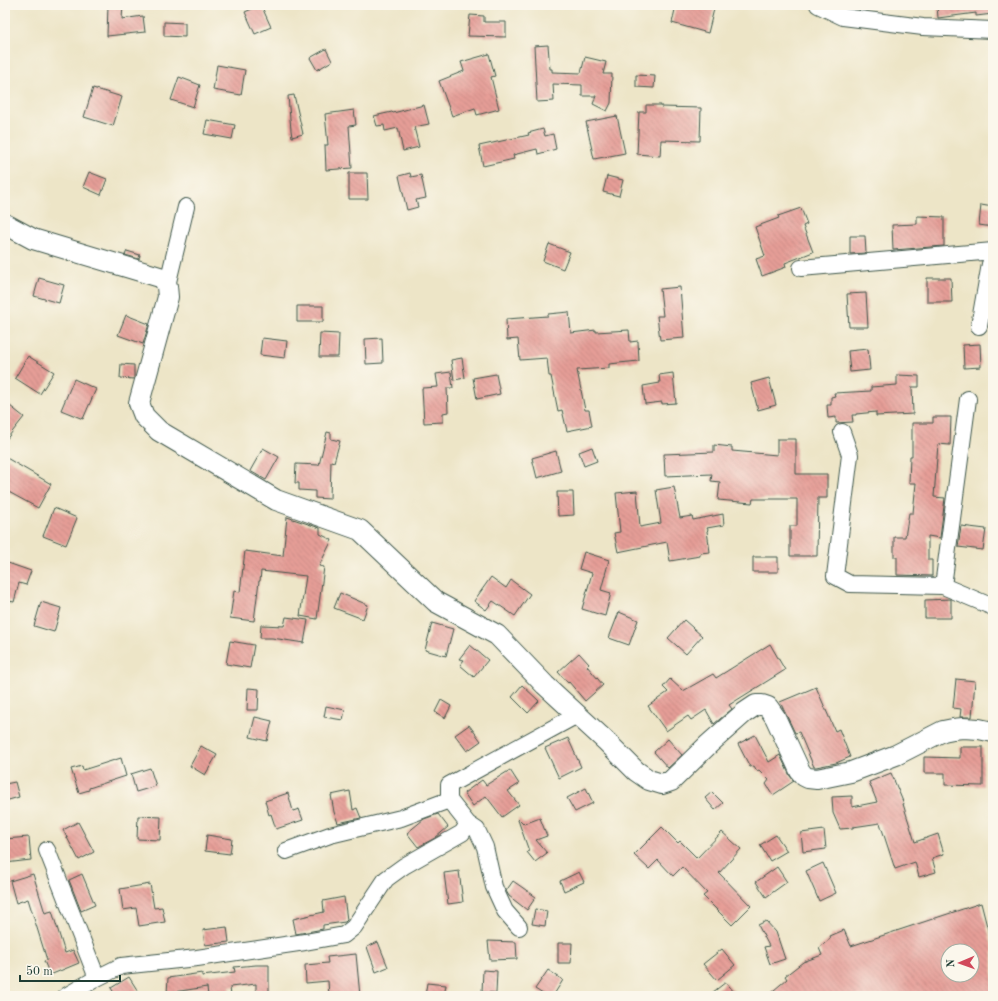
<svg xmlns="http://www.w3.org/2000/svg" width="998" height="1001" font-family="'Old Standard TT',serif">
<defs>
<pattern id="building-back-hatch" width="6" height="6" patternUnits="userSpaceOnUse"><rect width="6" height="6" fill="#e69e97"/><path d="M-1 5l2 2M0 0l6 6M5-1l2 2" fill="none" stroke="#ba827c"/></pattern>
</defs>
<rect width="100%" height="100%" fill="#fbf7ec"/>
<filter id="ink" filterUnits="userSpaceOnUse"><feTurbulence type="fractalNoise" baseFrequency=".025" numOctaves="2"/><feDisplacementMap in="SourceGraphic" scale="8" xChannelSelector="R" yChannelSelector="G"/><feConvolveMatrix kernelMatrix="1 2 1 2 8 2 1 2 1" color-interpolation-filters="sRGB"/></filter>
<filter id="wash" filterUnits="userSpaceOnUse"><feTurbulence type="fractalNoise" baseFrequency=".012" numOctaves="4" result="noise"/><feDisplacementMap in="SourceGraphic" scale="16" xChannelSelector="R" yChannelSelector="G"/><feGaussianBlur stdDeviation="0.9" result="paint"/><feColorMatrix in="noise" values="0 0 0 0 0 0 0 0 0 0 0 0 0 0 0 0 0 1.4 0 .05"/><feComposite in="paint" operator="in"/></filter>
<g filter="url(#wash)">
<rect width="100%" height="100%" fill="#ede5c7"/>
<g id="blocks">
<path fill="url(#building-back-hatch)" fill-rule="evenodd" d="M108,5H123L122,19L143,16L145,32L107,36Z
M261,5L271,27L255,34L245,12Z
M676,5H715L708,33L672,23Z
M937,5H993V14L976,16V13L938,18Z
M470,15L484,16V22H506V37L468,36Z
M164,22L185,23V37L164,36Z
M548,45L550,69H552V72L581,73L585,57L606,62L603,74H612L611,103L607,111L593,104L596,96H582V85L553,84L554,101L537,102L534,46Z
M326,49L332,61L317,70L310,58Z
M489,54L495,76L491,77L499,109L477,115L475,108L452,116L439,81L464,71L461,62Z
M217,65L245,70L241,95L213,90Z
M636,75L655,76L654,88L636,87Z
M179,77L200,85L193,107L171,100Z
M93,88L122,97L113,126L84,117Z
M294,95L303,134L292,137L291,130L288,96Z
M424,105L429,124L414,127L419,147L403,151L398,128L385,131L384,125L377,126L374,116L392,112L393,113Z
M646,105H661V107L701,108L700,141L661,140L660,156L637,154L639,112H646Z
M354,110L356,125L349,126L352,168L326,170L325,145H328L325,114Z
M617,116L625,153L594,159L586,122Z
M207,120L235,125L232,139L204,134Z
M543,129L545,136L553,134L556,149L538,154L537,149L513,155L514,159L483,166L479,146L529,135L528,133Z
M89,172L107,179L101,195L83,187Z
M349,173H367L368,199H349Z
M410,173L411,177L421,175L426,198L416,200L418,207L407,210L399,176Z
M607,176L623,180L619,196L603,192Z
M981,205L993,207V227L979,225Z
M801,208L807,224L803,226L813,252L785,263L786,267L762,276L756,259L765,256L755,227L779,218L778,216Z
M917,216L944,217V246L893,250L892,225L917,224Z
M850,236H865L866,253L850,254Z
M549,244L570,252L563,269L543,261Z
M127,251L140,255L139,259L125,255Z
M39,278L64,285L59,303L34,296Z
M927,278H951L952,302H927Z
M680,287L684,338L660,340L657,316H663L660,289Z
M866,293L868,327H849L847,294Z
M297,306H323V322H297Z
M569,312L571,333L596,330V332L629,330L630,342L638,341L639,361L609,364V368L577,370L585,410H589L592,426L567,431L562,410L558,411L551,376H549L547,358L520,360L518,339L507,340L506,319L548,316V314Z
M126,315L149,324L143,344L118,335Z
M320,333L339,334L338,357H319Z
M262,338L287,341L285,358L260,355Z
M382,338L383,363L366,364L365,339Z
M980,344L981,367L964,368L963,345Z
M868,349L870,370L850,372L848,351Z
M28,356L54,372L40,394L15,378Z
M462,358L465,378L454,380L451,360Z
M121,364L134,365V379L120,378Z
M451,372L453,388H447L448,412L443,413V422L424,423L422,388L438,387L436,374Z
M673,373L676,403L662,404V402L645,404L643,386L660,383L659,375Z
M496,374L500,394L477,399L473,378Z
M897,375L919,376V387H912L913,414L876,416V412L856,414V415H852L853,422L836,423V417L828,418L827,405H831V397L835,396L834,393L871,391V387L897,385Z
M769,378L776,405L758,410L751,383Z
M74,379L96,389L83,419L61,410Z
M5,402L24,417L5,441Z
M933,417H951L950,445L938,444L934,497L945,498L940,538L928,536V560H932V576L897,575V557H894V537H905L909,513H913L916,483H909L910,456H912V423H933Z
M327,432L331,433V439L340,441L334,462L331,461L330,499L315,498V491L299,490V483H295L296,464L319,465Z
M777,439H796V474H827V498H818L817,556H790V526H797V499H753L752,503L718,500L720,482L711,481L712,474L665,476L664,454L714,452V445L732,447V451L777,455Z
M592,447L597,461L584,466L579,452Z
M263,448L279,457L266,480L250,471Z
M556,451L561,471L537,478L532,458Z
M5,457L51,484L38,508L5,490Z
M674,487L680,518L692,516L693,520L723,514L724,525L707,528L708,530L707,531L710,552L700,553V556L670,561L667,542L618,552L614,533L620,532L616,493L637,491L640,527L661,523L656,490Z
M557,492H573L574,515L558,516Z
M54,508L77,518L66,545L43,536Z
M287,517L320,528V534L332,540L319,566L324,567L317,619L300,616L306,576L261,571L260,581H259L254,621L230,618L234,591L240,592L245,551L283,556Z
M961,526L986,529L983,550L958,547Z
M584,552L609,560L601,590L611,593L605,616L582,609L592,573L579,569Z
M753,557H778V572H753Z
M5,562L31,571L26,585L19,583L14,602L5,600Z
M491,577L506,588L511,580L530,594L515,616L493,601L486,610L474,601Z
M340,593L368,605L363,619L334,608Z
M951,599V618H925V600Z
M41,602L61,608L54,632L34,626Z
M619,612L638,620L629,645L609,638Z
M286,617L308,620L304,643L272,638H260L261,625L284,626Z
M684,620L702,636L686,654L668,638Z
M432,623L453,629L446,656L425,650Z
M230,641L254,645L250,668L226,664Z
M770,644L785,670L729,705L732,709L714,724L706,710L691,720L688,716L666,731L648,706L668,692L663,687L670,679L683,691L713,674L716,678Z
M470,645L488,660L474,677L460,665L464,660L459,659Z
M579,653L589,664L587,666L603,685L585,701L569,682L568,683L558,672Z
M956,679L975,681L972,717H960L961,709L953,708Z
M522,685L539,701L528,713L512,697Z
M816,687L835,731L839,729L850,757L836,763L816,767H814L799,732L795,733L780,702Z
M248,688L259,689L258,710H247Z
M441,700L451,706L445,718L435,712Z
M326,706L345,710L343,720L324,717Z
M255,717L272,721L267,741L250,737Z
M469,725L481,741L467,751L455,735Z
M755,735L769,762L780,755L790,776L794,781L773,795L766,784L769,780L759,770L757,771L754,766L750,767L738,744Z
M568,738L581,767L559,778L545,748Z
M668,739L682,755L668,768L654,752Z
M201,746L217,755L205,775L190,766Z
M960,747H983V786L945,785V773H924V757L960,758Z
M121,758L126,776L89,788V790L79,793L71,769L82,766L83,770Z
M150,768L156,786L136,792L131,774Z
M510,770L519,784L508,791L519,805L502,817L486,796L473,806L464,793L482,780L486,785Z
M891,773L904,804H903L915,842L938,834L944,854L932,858L936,872L919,877L915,862L895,869L880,823L853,827V828L840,829L833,813L832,797L852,796V807L877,802L869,782Z
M15,782L19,797L5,801V784Z
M586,788L593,803L575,812L567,798Z
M350,791L353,810L357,808L361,818L338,823L334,812L331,795Z
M712,792L723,803L715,810L705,798Z
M288,793L293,811L299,809L303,820L276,829L271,814L269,815L265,801Z
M438,814L448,827L435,838L418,847L407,833L424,819Z
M138,816L161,817L160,840L137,839Z
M540,818L547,836L536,840L547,853L535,862L527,852L529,851L518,820L519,819L524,824Z
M78,822L94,852L79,860L63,830Z
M662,827L678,843L680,841L697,858L722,832L741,849L719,873L751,906L732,925L703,896L707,893L682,867L673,876L658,860L649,869L634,855Z
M824,830L826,849L803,852L801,833Z
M207,835L232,839L230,854L205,851Z
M776,835L787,851L770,861L760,845Z
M29,837L31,860L5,863V839Z
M823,863L836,893L819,901L806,871Z
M777,867L787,882L766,897L756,882Z
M459,871L463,902L448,904L444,873Z
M579,872L584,882L564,891L560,881Z
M33,874L45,913L52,911L65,953L73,950L79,963L50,975L44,961L47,960L28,899L16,903L10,881Z
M82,874L95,905L81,911L69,880Z
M513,881L536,897L527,910L509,896L506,891Z
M150,884L154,908L162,907L165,922L139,926L136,908L123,910L120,889Z
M344,897L347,920L345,922L323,925V929L296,934L293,919L324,912L323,901Z
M981,903L993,950V996H767L787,979L785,976L803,962L822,955L819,948L831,938L830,936L844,930L851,946ZM948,951H972V975H948Z
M535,909L547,911L545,926L532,924Z
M766,921L776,932L785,959L770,964L764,947L769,946L758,925Z
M227,927L229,942L205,945L203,930Z
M488,941L516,942L517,959L490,960Z
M378,942L388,967L376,972L367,947Z
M558,943H572L571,963H558Z
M722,949L735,965L717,980L703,964Z
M356,954L360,996H329L328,981L306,983L305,965L328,963L327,957Z
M256,965H269V996H256V984L230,987L231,996H208L207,987L167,993L168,978L202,973V976L235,972L234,967Z
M483,970L497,971L496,993L482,992Z
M548,970L563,980L553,996H546L535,989Z
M129,977L141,996H116L111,988Z
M726,982L737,996H708Z
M427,983L446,985L444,996H425Z"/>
</g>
</g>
<g filter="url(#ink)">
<use href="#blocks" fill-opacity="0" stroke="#3e564a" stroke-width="1"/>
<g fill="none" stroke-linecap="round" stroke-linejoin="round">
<defs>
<path id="minor" d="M818,5L843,17L923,27L993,30
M801,268L993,251
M167,286L186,207
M979,326L990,264L993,261
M842,432L850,455L835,576L850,584L943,586L993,607
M943,586L968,399
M468,824L477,830L485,847L494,887L505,911L519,927
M47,850L97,978
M286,851L330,835L401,818L449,800
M66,996L97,978L121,966L197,958L305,942L344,935L354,927L386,879L404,866L462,833L468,824L449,800V785L577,715"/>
<path id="tertiary" d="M5,224L33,239L163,278L167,286L168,297L139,403L144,416L159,431L276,500L360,530L436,602L497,635L545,685L607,742L636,771L649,780L662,784L671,781L709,744L744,713L756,705H762L768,707L775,717L800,771L804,776L808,778L817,779L851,772L896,755L943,731L953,729L963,728L979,729L993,732"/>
</defs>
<use href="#minor" stroke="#3e564a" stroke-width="18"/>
<use href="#tertiary" stroke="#3e564a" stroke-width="22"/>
<use href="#minor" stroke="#fff" stroke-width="16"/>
<use href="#tertiary" stroke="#fff" stroke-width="20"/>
</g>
</g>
<rect width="998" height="1001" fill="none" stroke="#fbf7ec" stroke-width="20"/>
<g transform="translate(960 963) rotate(268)"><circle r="19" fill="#fbf7ec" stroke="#a3ada2"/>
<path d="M0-3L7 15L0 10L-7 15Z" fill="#d1495b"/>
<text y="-6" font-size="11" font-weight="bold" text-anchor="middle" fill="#1f3d34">N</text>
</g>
<path d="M20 975v6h100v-6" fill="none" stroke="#1f3d34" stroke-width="2"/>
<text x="26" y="975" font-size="12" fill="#1f3d34" stroke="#fbf7ec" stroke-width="3" paint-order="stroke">50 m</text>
</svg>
